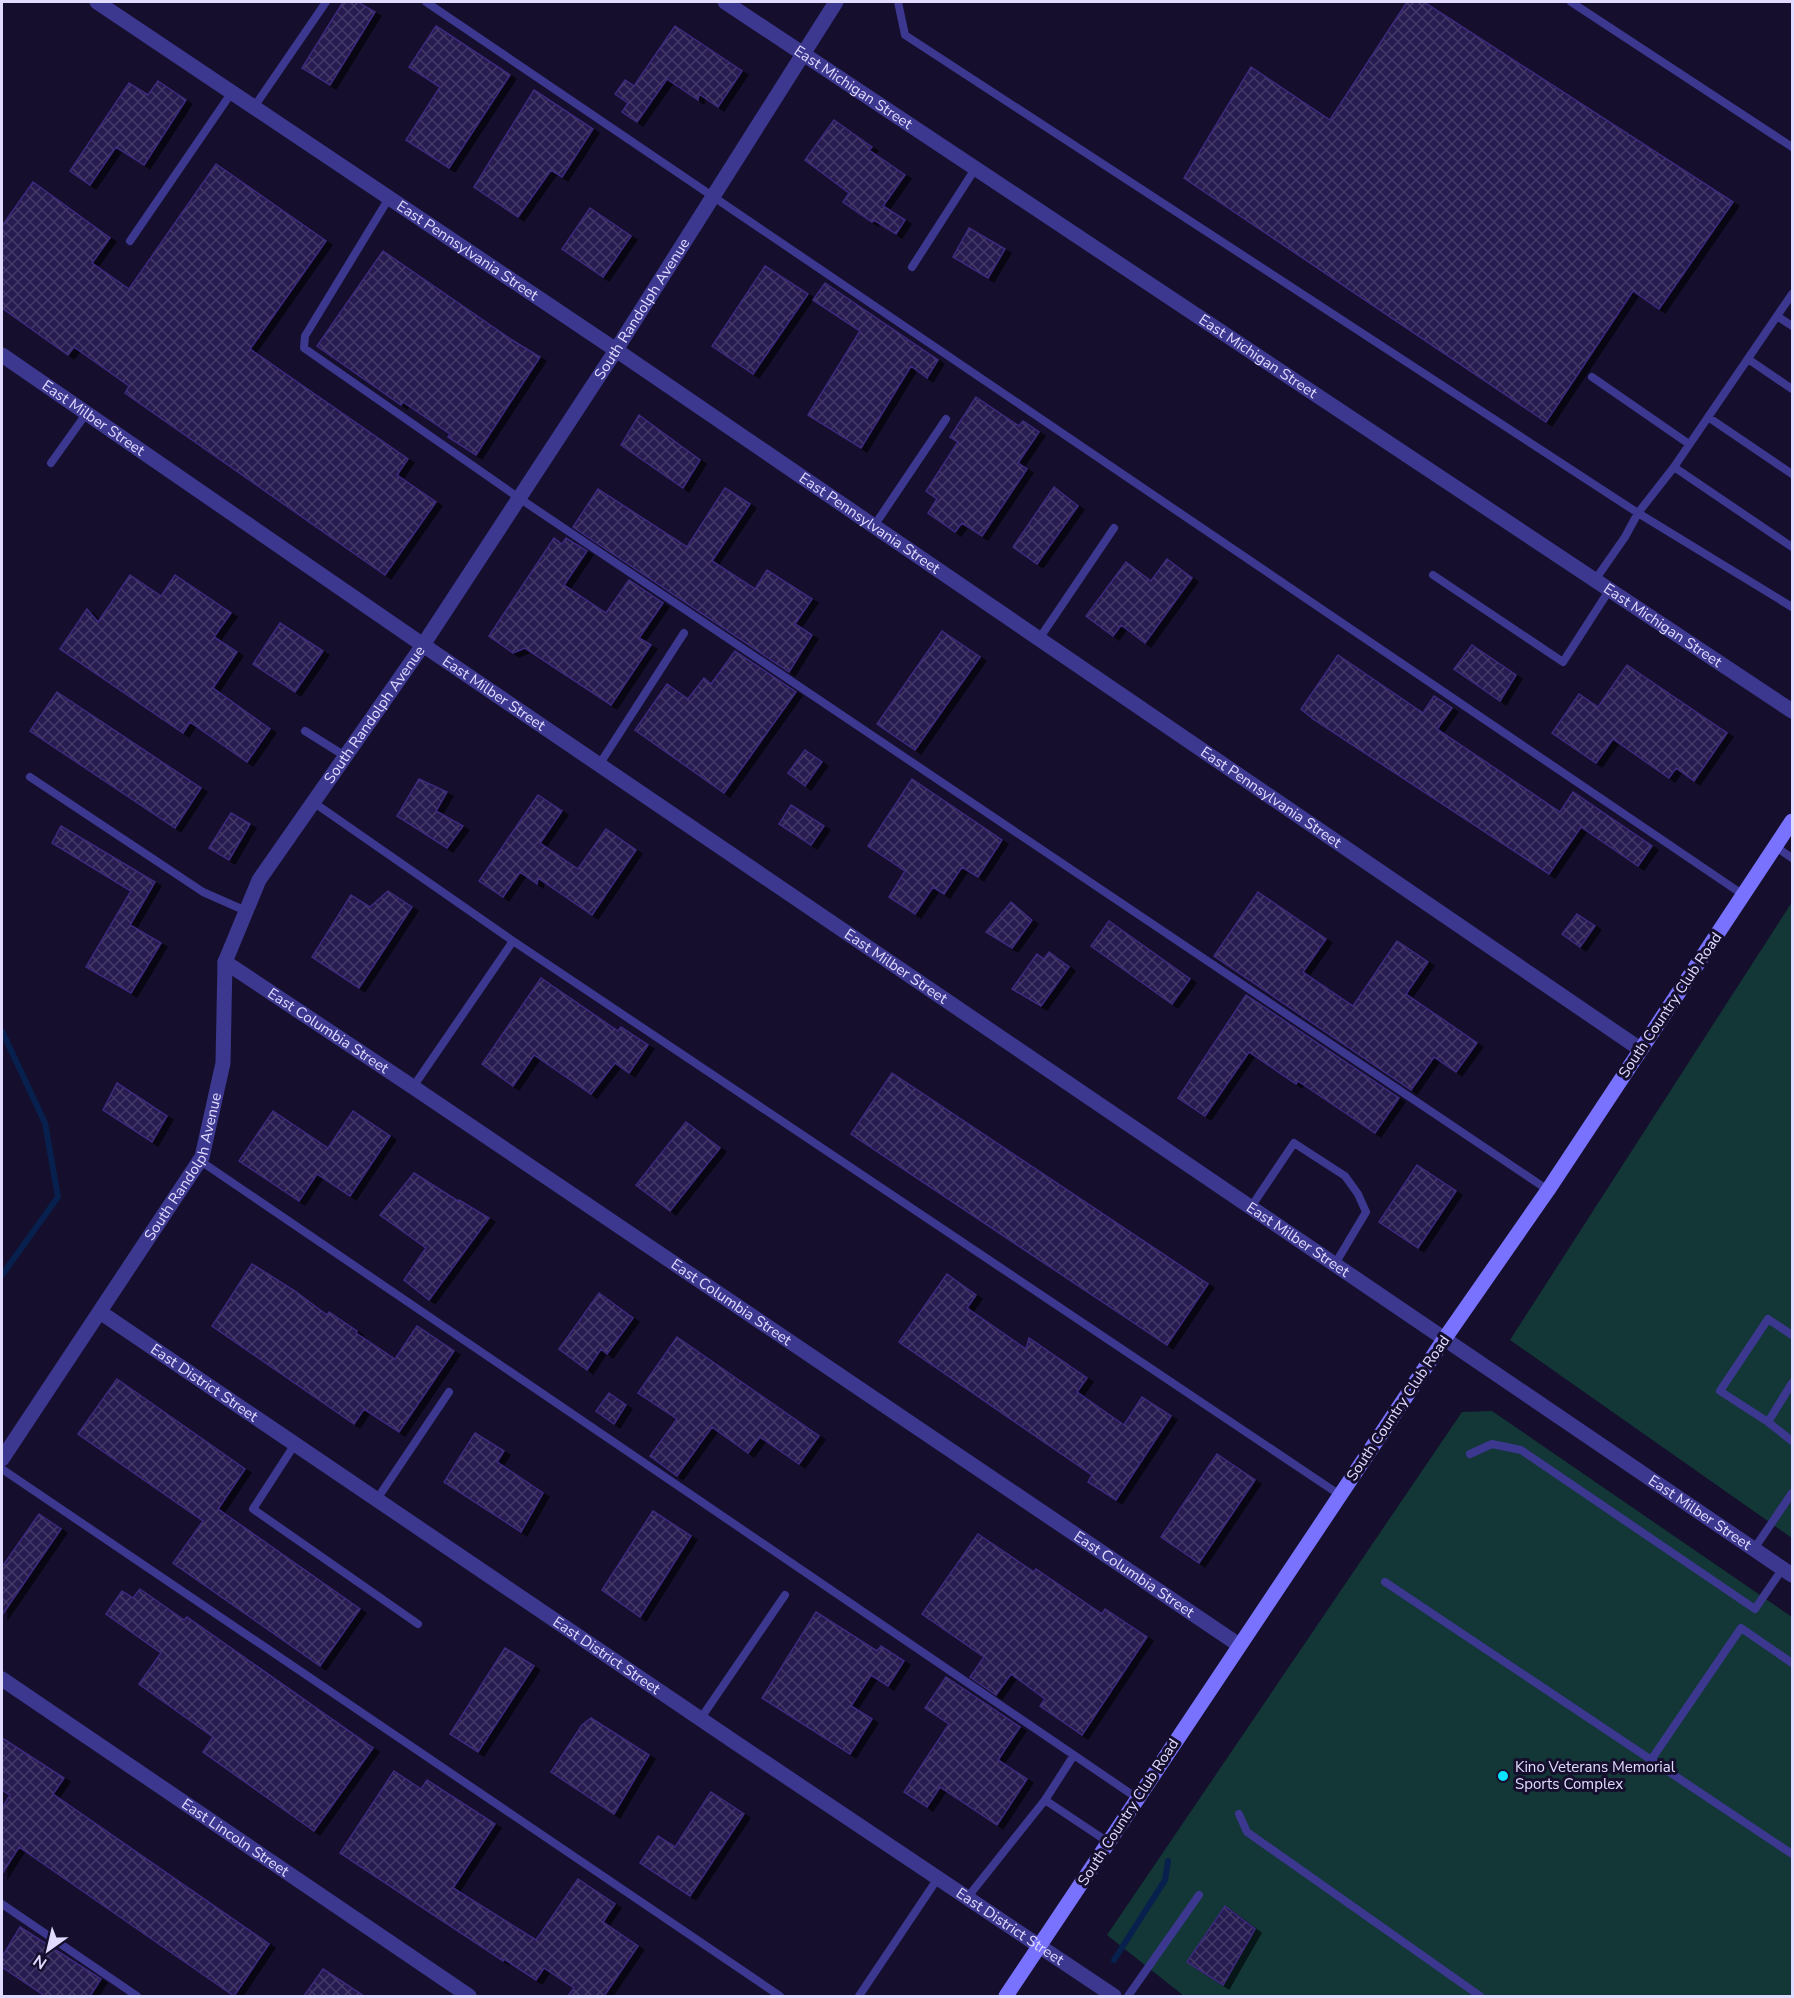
<svg xmlns="http://www.w3.org/2000/svg" width="1794" height="1998" font-family="'Nunito Sans',sans-serif">
<defs>
<pattern id="building-cross-hatch" width="8" height="8" patternUnits="userSpaceOnUse" patternTransform="scale(1.5)"><rect width="8" height="8" fill="#261a4f"/><path d="M0 0l8 8M0 8l8-8" fill="none" stroke="#453b69"/></pattern>
<filter id="shadow"><feDropShadow dx="6" dy="4" stdDeviation="0" flood-color="#0009"/></filter>
</defs>
<rect width="100%" height="100%" fill="#150f2d"/>
<path fill="#123736" d="M1792,902V1538L1510,1340Z
M1492,1411L1792,1617V1996H1184L1107,1935L1462,1412Z"/>
<g fill="none" stroke-linecap="round" stroke-linejoin="round">
<path stroke="#07204e" stroke-width="6" d="M2,1031L45,1123L58,1197L2,1275
M1114,1960L1165,1880L1168,1861"/>
</g>
<path fill="url(#building-cross-hatch)" stroke="#3c2a7c" stroke-width="1.5" filter="url(#shadow)" d="M343,2H358L375,12L330,85L302,68Z
M1407,2H1424L1733,202L1659,309L1633,291L1546,422L1184,178L1251,67L1330,120Z
M436,26L510,75L449,168L406,140L440,87L409,67Z
M675,26L742,71L718,107L699,94L698,100L667,79L637,122L622,112L628,103L615,94L625,80L634,86Z
M158,81L186,100L144,165L116,147L90,185L70,171L129,83L148,95Z
M534,90L593,129L562,177L551,170L518,217L474,187Z
M834,120L872,147L869,150L905,175L883,206L905,220L896,234L874,220L872,222L843,202L849,193L805,160Z
M216,164L326,241L250,349L408,459L397,475L436,502L385,575L125,393L129,386L74,347L68,355L2,308V226L33,182L110,238L92,263L129,289Z
M590,208L631,236L603,277L562,249Z
M969,228L1005,249L988,278L953,257Z
M383,251L512,340L540,357L476,455L448,437L450,434L403,402L401,405L317,346Z
M765,266L808,294L753,374L712,346Z
M825,283L938,360L927,378L911,366L861,448L808,415L860,331L813,300Z
M976,397L1019,426L1023,421L1039,432L1018,463L1027,469L982,536L962,523L955,532L928,513L937,499L926,491L958,442L950,437Z
M639,415L700,460L683,488L621,445Z
M1054,487L1078,506L1037,564L1013,547Z
M725,488L750,504L712,561L755,589L767,570L812,599L795,624L812,635L789,672L573,527L598,489L687,547Z
M554,538L562,544L566,538L587,551L564,585L606,613L629,580L663,603L639,638L651,645L611,705L525,648L513,653L489,636Z
M1167,559L1192,578L1145,643L1121,625L1113,636L1086,616L1126,562L1151,581Z
M130,575L161,596L175,575L231,613L214,637L237,652L213,688L270,729L247,762L190,722L183,733L60,649L87,609L98,622Z
M280,623L323,651L295,692L253,664Z
M942,631L980,657L915,750L877,724Z
M1472,645L1516,675L1500,701L1454,669Z
M735,651L796,692L724,793L635,730L667,684L688,699L704,678L711,684Z
M1338,655L1423,713L1434,696L1452,708L1437,729L1560,812L1573,792L1652,846L1638,866L1581,827L1549,874L1313,719L1301,709Z
M1627,665L1727,733L1694,781L1676,768L1669,778L1613,739L1596,763L1552,733L1579,694L1598,707Z
M57,692L201,788L175,828L30,731Z
M805,750L822,762L805,786L788,773Z
M419,779L447,792L436,811L463,826L447,848L397,816Z
M912,779L1002,840L978,877L962,867L944,894L933,887L915,914L889,897L905,871L868,846Z
M538,795L562,811L540,843L578,869L606,829L636,850L592,915L538,878L537,884L520,872L503,897L479,881Z
M791,805L824,826L811,845L779,824Z
M231,813L250,824L229,860L209,848Z
M61,826L155,882L130,925L161,943L131,993L86,967L131,891L52,843Z
M388,891L412,907L359,988L312,957L351,895L370,907Z
M1258,892L1326,939L1303,972L1353,1006L1397,941L1428,962L1406,994L1477,1043L1456,1072L1434,1057L1411,1090L1214,956Z
M1011,902L1032,920L1012,948L986,932Z
M1577,914L1595,926L1580,947L1562,934Z
M1109,921L1190,979L1172,1004L1091,946Z
M1049,952L1069,967L1041,1006L1012,989L1037,954L1044,959Z
M541,978L618,1031L621,1027L648,1045L629,1073L615,1063L591,1094L534,1055L513,1086L482,1064Z
M1246,995L1399,1098L1375,1133L1298,1081L1296,1084L1249,1052L1205,1116L1178,1098Z
M892,1073L1208,1284L1167,1345L851,1134Z
M117,1083L167,1116L152,1142L103,1110Z
M273,1111L328,1148L353,1111L390,1136L350,1196L317,1174L299,1201L239,1161Z
M686,1122L720,1148L670,1211L636,1185Z
M1417,1165L1456,1191L1418,1248L1379,1222Z
M414,1173L458,1201L459,1200L489,1218L429,1300L404,1280L426,1248L380,1215Z
M252,1264L295,1291L327,1315L329,1312L357,1331L356,1333L395,1359L417,1326L454,1351L399,1432L364,1409L354,1424L212,1326Z
M947,1274L976,1295L967,1308L1026,1349L1029,1338L1087,1378L1077,1392L1124,1425L1142,1397L1171,1416L1116,1500L1088,1482L1092,1475L899,1342Z
M599,1293L633,1318L607,1354L601,1349L587,1370L559,1349Z
M677,1337L819,1436L799,1464L760,1437L748,1453L712,1427L677,1476L650,1456L677,1419L638,1393Z
M117,1379L245,1469L218,1509L360,1609L320,1666L173,1563L203,1521L78,1434Z
M609,1393L626,1405L614,1424L596,1411Z
M475,1433L504,1451L497,1462L543,1493L521,1532L444,1482Z
M1217,1454L1255,1480L1199,1563L1161,1537Z
M653,1511L691,1536L640,1617L602,1590Z
M39,1514L61,1529L2,1615V1567Z
M978,1534L1034,1572L1036,1569L1102,1614L1105,1609L1147,1637L1082,1735L1040,1706L1045,1699L1011,1674L996,1695L970,1677L984,1657L922,1614Z
M140,1589L184,1620L187,1617L373,1748L314,1831L203,1752L213,1737L139,1684L161,1653L106,1614L122,1591L133,1598Z
M816,1612L877,1651L881,1646L904,1661L888,1686L871,1675L851,1706L872,1719L850,1754L762,1698Z
M505,1648L534,1666L478,1752L450,1734Z
M946,1677L1020,1727L998,1760L1027,1779L997,1825L940,1787L927,1807L904,1792L949,1724L925,1708Z
M591,1718L649,1755L614,1814L551,1772L582,1725Z
M2,1738L64,1778L53,1794L269,1944L234,1996L19,1847L2,1874V1808L10,1795L2,1790Z
M394,1771L421,1789L427,1780L495,1824L453,1888L536,1940L578,1879L615,1904L603,1922L638,1946L604,1996H568L574,1988L544,1968L536,1980L504,1959L503,1961L340,1853Z
M711,1792L744,1814L690,1896L640,1863L658,1836L675,1847Z
M1225,1906L1255,1929L1223,1985L1187,1962Z
M20,1927L101,1979L90,1996H45L2,1967V1957Z
M323,1969L364,1996H304Z"/>
<g fill="none" stroke-linecap="round" stroke-linejoin="round">
<path stroke="#3c378f" stroke-width="8" d="M426,2L1745,896
M898,2L905,35L1638,513L1792,607
M1571,2L1792,147
M254,107L326,2
M389,198L305,336L304,348L519,498L1548,1190
M130,241L232,92
M912,267L975,169
M1777,316L1792,326
M1748,359L1792,389
M1592,377L1689,444
M1708,417L1792,474
M51,463L86,414
M1674,467L1792,547
M874,526L946,419
M1433,575L1563,662L1610,589
M1595,580L1625,537L1638,513L1674,467L1792,294
M1039,639L1114,528
M305,731L345,756
M599,765L684,633
M30,777L203,892L246,911
M313,802L513,941L1340,1495
M1776,847L1792,858
M413,1087L513,941
M199,1160L1137,1798
M1251,1207L1294,1143L1345,1176L1358,1194L1366,1212L1335,1264
M1792,1383L1768,1422L1792,1441
M1768,1422L1720,1391L1768,1319L1792,1335
M295,1444L253,1509L418,1624
M1470,1454L1492,1444L1521,1450L1755,1609L1783,1568
M2,1469L780,1996
M377,1499L449,1392
M1754,1549L1792,1493
M1385,1582L1792,1854
M701,1718L785,1595
M1651,1760L1741,1628L1792,1663
M1045,1800L1074,1755
M1239,1814L1247,1832L1480,1996
M967,1898L1045,1800L1108,1842
M2,1904L137,1996
M859,1996L938,1878
M1128,1996L1199,1895"/>
<g stroke="#3c378f" stroke-width="15">
<path id="s1" d="M97,2L616,350L1640,1049"/>
<path id="s2" d="M725,2L1792,711"/>
<path id="s3" d="M2,355L423,645L1792,1575"/>
<path id="s4" d="M225,962L413,1087L1239,1645"/>
<path id="s5" d="M100,1312L739,1745L1114,1996"/>
<path id="s6" d="M2,1459L202,1157L223,1063L225,962L259,880L423,645L616,350L836,2"/>
<path id="s7" d="M2,1679L469,1996"/>
</g>
<path stroke="#7872ff" stroke-width="15" d="M1006,1996L1445,1338L1548,1190L1792,821"/>
</g>
<circle fill="#07e2ff" stroke="#150f2d" stroke-width="2" cx="1503" cy="1776" r="6"/>
<g text-anchor="middle" stroke-width="6" stroke-linejoin="round" paint-order="stroke">
<g font-size="15" fill="#e0dbff" stroke="#150f2d">
<text dy="5" stroke="none"><textPath href="#s2" startOffset="154">East Michigan Street</textPath></text>
<text dy="5" stroke="none"><textPath href="#s1" startOffset="446">East Pennsylvania Street</textPath></text>
<text dy="5" stroke="none"><textPath href="#s6" startOffset="1336">South Randolph Avenue</textPath></text>
<text dy="5" stroke="none"><textPath href="#s2" startOffset="640">East Michigan Street</textPath></text>
<text dy="5" stroke="none"><textPath href="#s3" startOffset="111">East Milber Street</textPath></text>
<text dy="5" stroke="none"><textPath href="#s1" startOffset="932">East Pennsylvania Street</textPath></text>
<text dy="5" stroke="none"><textPath href="#s2" startOffset="1126">East Michigan Street</textPath></text>
<text dy="5" stroke="none"><textPath href="#s3" startOffset="597">East Milber Street</textPath></text>
<text dy="5" stroke="none"><textPath href="#s6" startOffset="850">South Randolph Avenue</textPath></text>
<text dy="5" stroke="none"><textPath href="#s1" startOffset="1418">East Pennsylvania Street</textPath></text>
<text dy="5" stroke="none"><textPath href="#s3" startOffset="1083">East Milber Street</textPath></text>
<text transform="translate(1670 1005) rotate(-56)" y="5">South Country Club Road</text>
<text dy="5" stroke="none"><textPath href="#s4" startOffset="124">East Columbia Street</textPath></text>
<text dy="5" stroke="none"><textPath href="#s6" startOffset="346">South Randolph Avenue</textPath></text>
<text dy="5" stroke="none"><textPath href="#s3" startOffset="1569">East Milber Street</textPath></text>
<text dy="5" stroke="none"><textPath href="#s4" startOffset="610">East Columbia Street</textPath></text>
<text dy="5" stroke="none"><textPath href="#s5" startOffset="126">East District Street</textPath></text>
<text transform="translate(1398 1408) rotate(-56)" y="5">South Country Club Road</text>
<text dy="5" stroke="none"><textPath href="#s3" startOffset="2055">East Milber Street</textPath></text>
<text dy="5" stroke="none"><textPath href="#s4" startOffset="1096">East Columbia Street</textPath></text>
<text dy="5" stroke="none"><textPath href="#s5" startOffset="612">East District Street</textPath></text>
<text transform="translate(1128 1812) rotate(-57)" y="5">South Country Club Road</text>
<text dy="5" stroke="none"><textPath href="#s7" startOffset="282">East Lincoln Street</textPath></text>
<text dy="5" stroke="none"><textPath href="#s5" startOffset="1098">East District Street</textPath></text>
</g>
<g font-size="15" fill="#e0dbff" stroke="#150f2d" text-anchor="start">
<text x="1515" y="1772">Kino Veterans Memorial<tspan x="1515" dy="17">Sports Complex</tspan></text>
</g>
</g>
<rect width="1794" height="1998" fill="none" stroke="#e0dbff" stroke-width="6"/>
<g transform="translate(48 1950) rotate(214)" stroke="#150f2d" stroke-width="4.5" paint-order="stroke">
<path d="M0-4.5L10 22L0 15L-10 22Z" fill="#e0dbff"/>
<text y="-9" font-size="16" font-weight="bold" text-anchor="middle" fill="#e0dbff">N</text>
</g>
</svg>
